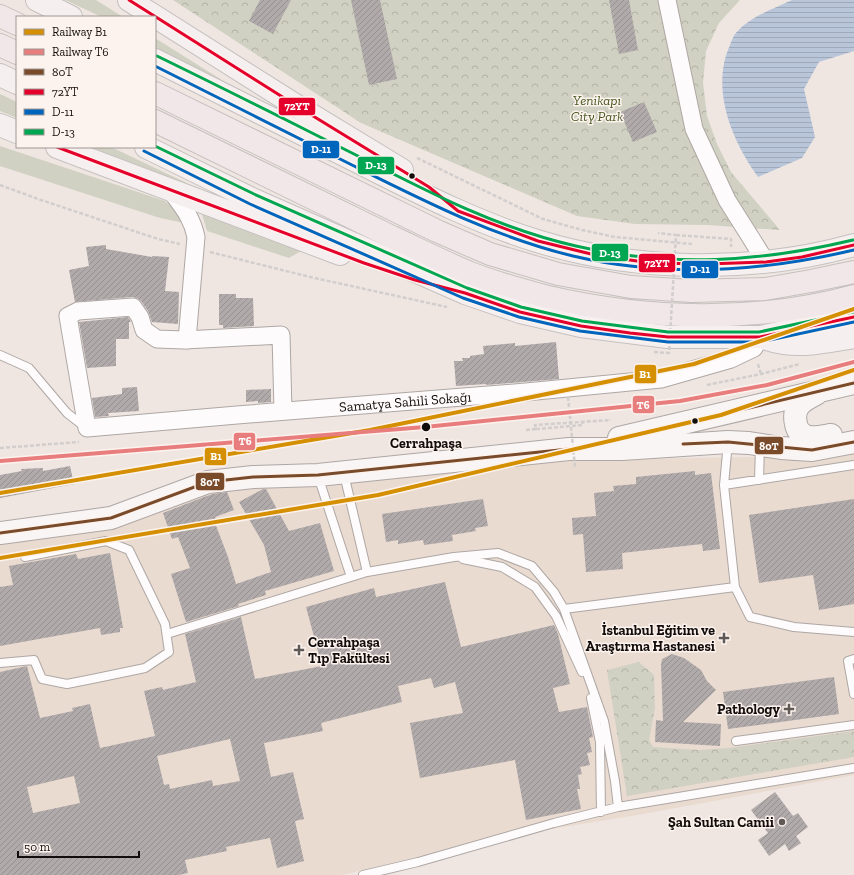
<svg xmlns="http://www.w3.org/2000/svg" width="854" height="875" font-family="'Zilla Slab',serif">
<defs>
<pattern id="forest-crowns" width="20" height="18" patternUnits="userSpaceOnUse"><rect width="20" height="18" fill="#d0d1c2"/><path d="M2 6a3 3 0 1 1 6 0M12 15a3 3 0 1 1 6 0" fill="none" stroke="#b2b2a5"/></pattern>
<pattern id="water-rules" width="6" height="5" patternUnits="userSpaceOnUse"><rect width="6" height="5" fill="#b9c6da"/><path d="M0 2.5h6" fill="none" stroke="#9ea9ba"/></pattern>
<pattern id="building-hatch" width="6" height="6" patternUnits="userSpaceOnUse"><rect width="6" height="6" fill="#b1aaaa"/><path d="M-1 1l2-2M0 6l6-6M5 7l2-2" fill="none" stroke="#979191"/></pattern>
</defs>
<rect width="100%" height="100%" fill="#efe6e2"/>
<path fill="#eadbd1" d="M854,448V775L638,815L501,837L342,875H0V544L112,529L208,489L569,460L807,456Z"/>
<path fill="#d0d1c2" d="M65,0H96L123,17H102Z
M155,38L233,87L155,48Z
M0,94L17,102V118L0,111Z
M0,146L165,201L190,224L160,218L0,166Z
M90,147H111L193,186Z
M202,214L301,251L289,258L207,231Z"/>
<path fill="url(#forest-crowns)" d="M173,0H740L719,23L706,51L703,83L707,116L717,144L731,172L780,230L707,225L635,224L577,216L361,123Z
M639,662L654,675L655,708L649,740L653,747L700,750L728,748L854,731V757L627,796L607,670Z"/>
<path fill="url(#water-rules)" d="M792,0H854V51L819,62L804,89L815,137L802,158L758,177C732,141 710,89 730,45C731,42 733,37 735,34C749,17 773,9 792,0Z"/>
<path fill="url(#building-hatch)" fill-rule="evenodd" d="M260,0H291L273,34L249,21Z
M351,0H380L397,79L369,85Z
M609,0H629L638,50L619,54Z
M644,102L657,132L633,142L620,112Z
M106,245V249L152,257V256L169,257L165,291L179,292L178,324L152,322L148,311L141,301L137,298L132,297L75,302L69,270L89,266L86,247Z
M219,294H236V298H253L254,326L223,328V325H219Z
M128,317L131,322H129V339H116V366L87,368L79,322Z
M556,342L559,379L486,385V384L456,386L454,361H463L462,358H470V356L484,354L483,346L515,343V346Z
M137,387L139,411L108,413L109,416L95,417L92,398L122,394V388Z
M271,389V402L258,403V401L246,402V390Z
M70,466L74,484L0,498V475L22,471L21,469L43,468V471Z
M695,471V475L711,473L720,549L703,551L702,544L622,553L623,569L586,572L583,534L573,535L572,518L596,516L594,493L614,491L613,486L636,484V477Z
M263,489H266L289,531L320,523L334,571L265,591L266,595L238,604L239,606L186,622L171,574L190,568L178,537L172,539L163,513L204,497L213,494L227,492L234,510L215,517L217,522L215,523L228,557L236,584L271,572L264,545L239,502Z
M483,499L488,526L475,528L476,531L452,535L453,541L424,545L423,540L398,544V540L386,542L382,514Z
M854,499V604L819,610L813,575L759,583L749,515Z
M110,553L123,628H120V632L101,635L100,628L0,646V587L13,585L9,566L76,554L78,559Z
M445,582L461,647L554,625L558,634L570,684L553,688L559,712L587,707L593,737L589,738L592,752L587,753L590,765L580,767L582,774L578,775L580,789H577L581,809L526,820L515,760L420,778L410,723L463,713L455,682L434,688L431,678L398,686L402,702L321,723L323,731L264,743L271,777L293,772L304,819L295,821L304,861L277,868L270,838L226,847L227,851L185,860L188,873L179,875H0V672L27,666L40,718L73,711L72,708L90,704L100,748L155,736L144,691L162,687L163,690L196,682L185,634L241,617L255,679L322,666L306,607L374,588L376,597ZM230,739L240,781L213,786L212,780L170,789L169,784L164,785L157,756ZM74,776L80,803L33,813L27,787Z
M672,654L684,658L701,670L707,681L716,690L683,722L721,724L720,746L655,742L656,720L663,721L661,665L662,659Z
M834,677L839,714L728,729L723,692Z
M775,792L793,816L798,813L808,827L796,836L801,843L789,851L785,844L769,856L758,840L768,833L751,810Z"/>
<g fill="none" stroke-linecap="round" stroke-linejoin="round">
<defs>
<path id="lane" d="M0,355L29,368L67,413L85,427
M854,465L724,485L735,587L750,617L794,627L854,632
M344,474L367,572
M318,476L351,577
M759,480L760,445
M724,485L728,442
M463,559L502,567L535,587L556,616L582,672
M564,609L735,587
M167,634L367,572L454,557L498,553L532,566L554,592L564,609L604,721L615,781L618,807
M854,659L848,661L854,694
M0,663L34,660L42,679L67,684L97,678L145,668L169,652L165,624L129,550L106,541L25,557
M591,698L600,742L601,812
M736,741L854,725
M363,875L418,862L554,823L618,807L854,768"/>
<g id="street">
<path d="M667,0L694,129L727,200L766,262"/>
<path d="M171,191C182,206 192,217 196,237L187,340"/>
<path id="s1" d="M283,411L281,335L184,340L157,339L144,330L140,317L133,307L78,311L68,316L87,428L237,415L526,392L661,379L731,359L754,348L760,337"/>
</g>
<path id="secondary" d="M816,394C802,401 792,407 796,424C797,430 800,434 806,436C813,439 824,436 831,435
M619,438L854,383
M0,533L111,518L208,482L253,477L318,475L569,449H622L728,442L749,443L781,448L812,450L854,442"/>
<path id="primary" d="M37,0L71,17
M129,0L300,108L402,170
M155,60C221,93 286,126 352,159C412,189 472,221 537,241C637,272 753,273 854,245
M0,75L17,83
M0,125L17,132
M57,147L340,254
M146,147L252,199L465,293L520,312L581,326L668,337H760L854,317
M767,339C797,349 824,342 854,337"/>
<path id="highway" d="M0,16L17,24
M0,45L17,53
M155,93L437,231L490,254L558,274L631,287L692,291L765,289L811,281L854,272
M155,121C234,160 313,199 392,237C418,249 444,262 470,273C495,283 522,290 548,297C648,320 755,323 854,296"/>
</defs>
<use href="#lane" stroke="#aea7a4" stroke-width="10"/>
<use href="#street" stroke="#aea7a4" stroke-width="19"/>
<use href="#secondary" stroke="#aea7a4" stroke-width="24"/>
<use href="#primary" stroke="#c5c1bf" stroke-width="24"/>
<use href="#highway" stroke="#c5c1bf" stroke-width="24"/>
<path stroke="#d1cecd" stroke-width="2.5" stroke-dasharray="4 2" stroke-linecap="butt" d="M417,158L543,219L582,230L615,237L692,244
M0,185L38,199L158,239L180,244
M676,235L731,239V247
M210,252L310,277L447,307
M758,364L761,374
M707,385L761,374L800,364
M536,429L583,425L582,422
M526,430L536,429L535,425L611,420
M0,448L79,442"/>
<use href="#lane" stroke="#fdfbfb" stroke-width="8"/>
<use href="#street" stroke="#fdfbfb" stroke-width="17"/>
<use href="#secondary" stroke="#f9f5f5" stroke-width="22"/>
<use href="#primary" stroke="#f6eff0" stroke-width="22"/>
<use href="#highway" stroke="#f2e7e8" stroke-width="22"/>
<path stroke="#d1cecd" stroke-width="2.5" stroke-dasharray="4 2" stroke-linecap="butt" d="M654,352L669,353L676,235L658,233
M568,397L575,467"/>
<defs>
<path id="bus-1" d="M683,444L728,442L812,450L854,442
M0,533L111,518L208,482L253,477L318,475L569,449L601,443L854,383"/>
<path id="bus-2" d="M129,0L300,108L429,187L458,211L538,241L595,255L651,263L707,264L766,262L802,257L854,245
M57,147L364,263L415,280L465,293L520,312L581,326L630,333L668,337H760L854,317"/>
<path id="bus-3" d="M155,66C221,99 286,132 352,165C424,201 495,237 573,256C666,278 761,272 854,250
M144,151L250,204L463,298L519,317L580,331L668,342H761L854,322"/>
<path id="bus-4" d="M157,56C225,89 292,123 360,157C430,193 500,229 576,246C671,268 760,262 853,240
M155,146L254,194L467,288L521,307L582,321L668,332H759L853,312"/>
</defs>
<use href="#bus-1" stroke="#fdf3ee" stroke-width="6"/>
<use href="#bus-2" stroke="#fdf3ee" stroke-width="6"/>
<use href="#bus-3" stroke="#fdf3ee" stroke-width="6"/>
<use href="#bus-4" stroke="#fdf3ee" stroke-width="6"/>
<use href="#bus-1" stroke="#7a4b2a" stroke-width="3"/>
<use href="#bus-2" stroke="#e4002b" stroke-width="3"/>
<use href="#bus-3" stroke="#0065bd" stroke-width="3"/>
<use href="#bus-4" stroke="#00a651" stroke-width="3"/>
<defs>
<path id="rail-1" d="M0,493L370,430L694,364L854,309
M0,558L378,495L721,415L854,370"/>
<path id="rail-2" d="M0,461L425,427L680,401L767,385L854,362"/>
</defs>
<use href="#rail-1" stroke="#fdf3ee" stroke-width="7"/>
<use href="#rail-2" stroke="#fdf3ee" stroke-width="7"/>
<use href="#rail-1" stroke="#d58f02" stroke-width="4"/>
<use href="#rail-2" stroke="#e87d7d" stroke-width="4"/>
</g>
<g fill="#120d0a" stroke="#fdf3ee" stroke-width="1.5">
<circle cx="412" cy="176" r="3.5"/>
<circle cx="695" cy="421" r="3.5"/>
<circle cx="426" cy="427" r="5"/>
</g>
<g fill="#5f5956" stroke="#fdf3ee" stroke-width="1.5">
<path d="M722 632h4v4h4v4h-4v4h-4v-4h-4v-4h4z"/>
<path d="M297 644h4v4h4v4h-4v4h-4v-4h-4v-4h4z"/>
<path d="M787 703h4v4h4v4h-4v4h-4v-4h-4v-4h4z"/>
<circle cx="782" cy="822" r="4"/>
</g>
<g text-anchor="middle" stroke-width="3" stroke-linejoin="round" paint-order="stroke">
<g font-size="14" font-style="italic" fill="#495923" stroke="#fdf3ee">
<text x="597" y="105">Yenikapı<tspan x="597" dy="16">City Park</tspan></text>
</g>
<g font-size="14" fill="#120d0a" stroke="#fdf3ee">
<text dy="5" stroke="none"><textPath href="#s1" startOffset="741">Samatya Sahili Sokağı</textPath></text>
</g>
<g font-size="14" font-weight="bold" fill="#120d0a" stroke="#fdf3ee">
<text x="426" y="448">Cerrahpaşa</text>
</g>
<g font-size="14" font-weight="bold" fill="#120d0a" stroke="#fdf3ee" text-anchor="end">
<text x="715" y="635">İstanbul Eğitim ve<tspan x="715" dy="16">Araştırma Hastanesi</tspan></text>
<text x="308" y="647" text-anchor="start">Cerrahpaşa<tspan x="308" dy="16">Tıp Fakültesi</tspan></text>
<text x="780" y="714">Pathology</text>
<text x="774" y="827">Şah Sultan Camii</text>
</g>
</g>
<g stroke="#fdf3ee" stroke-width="1.5">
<rect x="278" y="97" width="38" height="19" rx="4" fill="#e4002b"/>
<rect x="302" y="140" width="38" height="19" rx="4" fill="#0065bd"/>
<rect x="357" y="156" width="38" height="19" rx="4" fill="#00a651"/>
<rect x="591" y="243" width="38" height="19" rx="4" fill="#00a651"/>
<rect x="638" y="253" width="38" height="20" rx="4" fill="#e4002b"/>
<rect x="681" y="260" width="38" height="19" rx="4" fill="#0065bd"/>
<rect x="634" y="364" width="23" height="20" rx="4" fill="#d58f02"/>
<rect x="632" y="395" width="23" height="19" rx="4" fill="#e87d7d"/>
<rect x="233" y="432" width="23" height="19" rx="4" fill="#e87d7d"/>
<rect x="754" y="436" width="30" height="19" rx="4" fill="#7a4b2a"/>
<rect x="204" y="447" width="23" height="19" rx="4" fill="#d58f02"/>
<rect x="195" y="472" width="30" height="19" rx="4" fill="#7a4b2a"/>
</g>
<g font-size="11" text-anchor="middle" font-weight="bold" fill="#fff">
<text x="297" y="110">72YT</text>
<text x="321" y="153">D-11</text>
<text x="376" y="169">D-13</text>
<text x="610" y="257">D-13</text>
<text x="657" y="267">72YT</text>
<text x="700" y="273">D-11</text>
<text x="645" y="378">B1</text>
<text x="643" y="409">T6</text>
<text x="245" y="445">T6</text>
<text x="769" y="450">80T</text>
<text x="216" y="460">B1</text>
<text x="210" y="486">80T</text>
</g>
<rect x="16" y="16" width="140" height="132" fill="#fdf3ee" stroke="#9f9793"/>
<rect x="24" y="29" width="20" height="6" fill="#d58f02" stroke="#9f9793"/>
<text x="52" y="36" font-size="12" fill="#120d0a">Railway B1</text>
<rect x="24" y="49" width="20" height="6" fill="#e87d7d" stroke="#9f9793"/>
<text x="52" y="56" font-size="12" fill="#120d0a">Railway T6</text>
<rect x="24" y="69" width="20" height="6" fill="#7a4b2a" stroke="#9f9793"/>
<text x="52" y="76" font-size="12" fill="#120d0a">80T</text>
<rect x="24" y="89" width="20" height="6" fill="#e4002b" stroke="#9f9793"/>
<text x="52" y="96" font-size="12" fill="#120d0a">72YT</text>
<rect x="24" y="109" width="20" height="6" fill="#0065bd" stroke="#9f9793"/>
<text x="52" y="116" font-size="12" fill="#120d0a">D-11</text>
<rect x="24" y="129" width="20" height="6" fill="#00a651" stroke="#9f9793"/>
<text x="52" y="136" font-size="12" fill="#120d0a">D-13</text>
<path d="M18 851v6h121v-6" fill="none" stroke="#120d0a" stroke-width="2"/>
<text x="24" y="851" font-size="12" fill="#120d0a" stroke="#fdf3ee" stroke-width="3" paint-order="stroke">50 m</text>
</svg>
